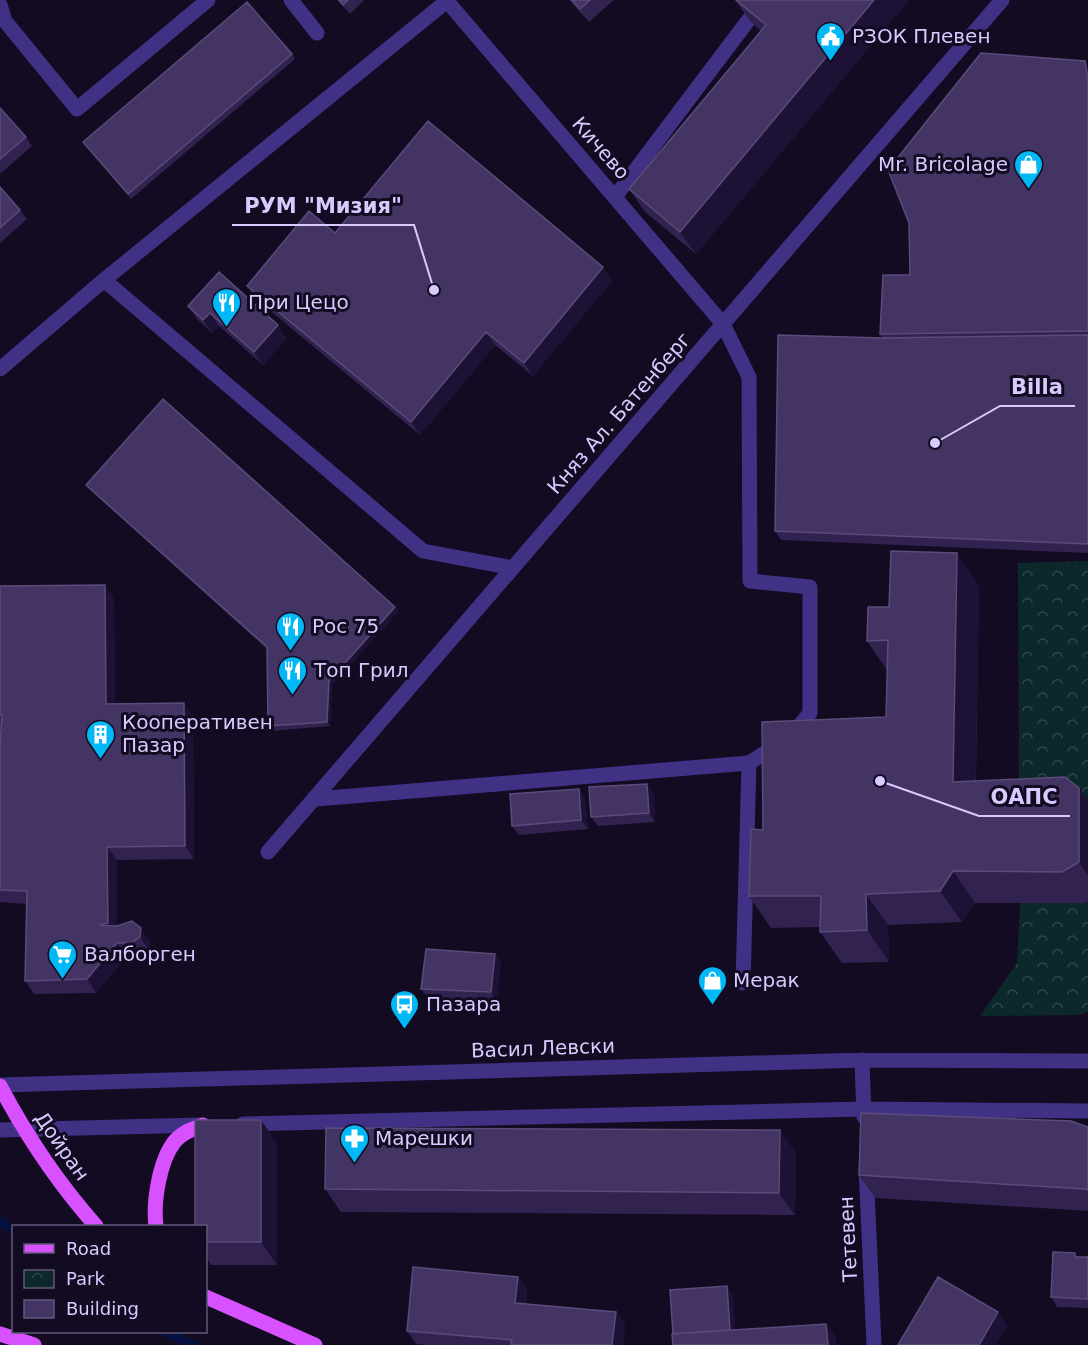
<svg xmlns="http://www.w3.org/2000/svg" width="1088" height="1345" font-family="'DejaVu Sans',sans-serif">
<defs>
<pattern id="park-crowns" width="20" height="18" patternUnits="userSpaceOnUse" patternTransform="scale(1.5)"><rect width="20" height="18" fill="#0d282b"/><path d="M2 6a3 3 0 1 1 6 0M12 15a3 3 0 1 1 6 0" fill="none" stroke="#30464b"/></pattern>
</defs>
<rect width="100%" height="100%" fill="#120b21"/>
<path fill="url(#park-crowns)" d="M1088,561V809L1019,811L1018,563Z
M1088,901V1012L1079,1015L980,1016L1017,963L1020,903H1083Z"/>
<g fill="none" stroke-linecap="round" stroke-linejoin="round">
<path stroke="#041140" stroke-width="9" d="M0,1221L14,1232
M165,1332L193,1345"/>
<path stroke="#403184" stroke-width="15" d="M291,0L317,33
M446,0L723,324L749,377L750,581L810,587V713L789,738L749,763
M0,5L5,21L77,109L208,0
M615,197L759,6L760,0
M104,280L423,551L513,568
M0,369L104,280L447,1
M316,799L749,763L743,983
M268,852L1002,0
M862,1060L864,1117
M0,1085L862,1060L1088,1061
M243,1124L863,1109L1088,1111
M0,1130L201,1125
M866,1168L874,1345"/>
<path stroke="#d851ff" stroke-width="15" d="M0,1086C27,1137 58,1183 96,1226
M156,1226C153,1203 159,1161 175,1141C182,1133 192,1129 203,1125
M206,1297L315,1345
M0,1334L34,1345"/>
</g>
<path fill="#322250" d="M337,0H364L350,14Z
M569,0H614L589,22Z
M735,0H909L696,254L645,212L629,189L761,31L750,21Z
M292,54L295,59L131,199L83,142Z
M1088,66V553L781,540L775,531L882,338L880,334L910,275Z
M0,108L26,137L32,146L0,174Z
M0,187L20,210L27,219L0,243Z
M335,233L613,280L533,376L495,345L420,435L256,299L247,286Z
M188,306L287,338L263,365L219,326L212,333L197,319Z
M86,485L395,607L398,612L332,685L330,726L271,731L268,726L267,649L89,489Z
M979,585L976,781L1088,800V901L1084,903H975L962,922L888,925L889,962L842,963L820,932V927L771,928L749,896L763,830L886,717L887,670L867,641L889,607Z
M0,586L114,598L115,704L193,716L194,859L117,860V926L150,941L149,950L140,956H127L96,993L34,994L25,981L27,904L0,902V744L1,728H0Z
M579,789L585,798L588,829L519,835L512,826Z
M654,793L655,822L598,826L591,817Z
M501,963L497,1001L428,998L421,989Z
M1088,1127V1211L875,1198L859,1175Z
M277,1143V1265H211L206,1257V1227Z
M796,1153L795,1215L341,1212L325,1189Z
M1075,1253L1077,1257H1088V1308L1057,1307L1051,1297Z
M518,1277L527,1290L526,1304L616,1312L625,1325L623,1345H428L416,1344L407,1331Z"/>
<path fill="#1d1135" d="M874,0H909L696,254L680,232Z
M1085,61L1088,66V80Z
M603,267L613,280L533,376L524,363Z
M210,313L219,326L212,333L203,320Z
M278,325L287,338L263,365L254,352Z
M486,332L495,345L420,435L411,422Z
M957,553L979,585L975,813L953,782Z
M105,585L114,598L115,717L106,704Z
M395,607L398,612L332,685L330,726L327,722L329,681Z
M184,703L193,716L194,859L185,846Z
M647,784L654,793L655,822L649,813Z
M1079,788L1088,800V875L1079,862Z
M579,789L585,798L588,829L581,820Z
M107,847L117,860V937L108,923Z
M953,871L975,903L962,922L940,891Z
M866,894L888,925L889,962L867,930Z
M141,928L150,941L149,950L140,937Z
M117,943L127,956L96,993L87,979Z
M495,954L501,963L497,1001L491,992Z
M261,1120L277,1143V1265L261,1242Z
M780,1130L796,1153L795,1215L779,1193Z
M518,1277L527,1290L524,1316L515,1303Z
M727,1286L733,1295L736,1340L730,1331Z
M616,1312L625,1325L623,1345H612Z
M998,1312L1008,1326L996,1345H979Z
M826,1324L836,1337V1345H828Z"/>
<path fill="#433463" stroke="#5b4b7b" stroke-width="1.5" d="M339,0H348L343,5Z
M572,0H590L580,9Z
M736,0H874L680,232L629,189L766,25Z
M247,2L292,54L128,194L83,142Z
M981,53L1085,61L1088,80V331L880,334L883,275H910L909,223L888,170Z
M0,108L26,137L0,159Z
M428,121L603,267L524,363L486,332L411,422L247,286L309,211L335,233Z
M0,187L20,210L0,228Z
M219,272L278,325L254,352L210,313L203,320L188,306Z
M778,335L882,338L1088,335V544L775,531Z
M163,399L395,607L329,681L327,722L268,726L267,647L86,485Z
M891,551L957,553L953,782L1065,777L1079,788V862L1062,872L953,871L940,891L866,894L867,930L820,932L821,896H749L751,829L763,830L762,722L886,717L888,640L867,641L868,607H889Z
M105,585L106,704L184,703L185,846L107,847L108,923L99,925L117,926L132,921L141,928L140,937L131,943H117L87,979L25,981L27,891L0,890V744L2,715H0V586Z
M647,784L649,813L591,817L589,787Z
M579,789L581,820L512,826L510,794Z
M426,949L495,954L491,992L421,989Z
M861,1113L1071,1121L1088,1127V1190L1084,1189L859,1175Z
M195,1120H261V1242H206V1227H195Z
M326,1128L780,1130L779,1193L325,1189Z
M1053,1252L1075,1253V1257H1088V1299L1051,1297Z
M413,1267L518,1277L515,1303L616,1312L612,1345H511L512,1340L407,1331Z
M938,1277L998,1312L979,1345H898Z
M727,1286L730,1330L673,1334L670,1290Z
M826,1324L828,1345H673L672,1334Z"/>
<defs>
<symbol id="civic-pin" viewBox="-11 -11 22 30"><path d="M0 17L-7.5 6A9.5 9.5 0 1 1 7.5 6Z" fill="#00b8f5" stroke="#120b21"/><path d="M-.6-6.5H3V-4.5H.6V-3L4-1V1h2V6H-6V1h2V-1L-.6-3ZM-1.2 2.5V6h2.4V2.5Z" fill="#fff"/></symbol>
<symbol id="shop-pin" viewBox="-11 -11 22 30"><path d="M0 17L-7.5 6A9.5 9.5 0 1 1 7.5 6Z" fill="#00b8f5" stroke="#120b21"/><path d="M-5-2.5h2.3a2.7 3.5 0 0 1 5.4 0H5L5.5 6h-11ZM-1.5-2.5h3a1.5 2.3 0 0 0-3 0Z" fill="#fff"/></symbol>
<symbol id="restaurant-pin" viewBox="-11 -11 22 30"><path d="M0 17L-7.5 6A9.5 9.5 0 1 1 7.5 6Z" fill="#00b8f5" stroke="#120b21"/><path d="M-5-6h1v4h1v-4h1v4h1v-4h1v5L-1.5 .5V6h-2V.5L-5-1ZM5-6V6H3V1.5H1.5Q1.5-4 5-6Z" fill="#fff"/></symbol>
<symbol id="building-pin" viewBox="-11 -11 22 30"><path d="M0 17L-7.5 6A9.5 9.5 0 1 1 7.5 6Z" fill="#00b8f5" stroke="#120b21"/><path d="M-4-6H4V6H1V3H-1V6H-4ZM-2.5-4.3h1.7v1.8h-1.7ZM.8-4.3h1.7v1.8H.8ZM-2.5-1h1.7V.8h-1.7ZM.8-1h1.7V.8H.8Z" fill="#fff"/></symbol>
<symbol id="supermarket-pin" viewBox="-11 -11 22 30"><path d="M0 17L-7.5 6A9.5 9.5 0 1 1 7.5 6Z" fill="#00b8f5" stroke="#120b21"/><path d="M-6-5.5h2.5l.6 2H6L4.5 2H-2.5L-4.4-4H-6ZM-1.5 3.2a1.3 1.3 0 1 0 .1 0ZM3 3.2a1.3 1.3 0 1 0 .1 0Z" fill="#fff"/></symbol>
<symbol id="bus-pin" viewBox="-11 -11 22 30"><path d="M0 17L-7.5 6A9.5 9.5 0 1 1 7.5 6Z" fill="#00b8f5" stroke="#120b21"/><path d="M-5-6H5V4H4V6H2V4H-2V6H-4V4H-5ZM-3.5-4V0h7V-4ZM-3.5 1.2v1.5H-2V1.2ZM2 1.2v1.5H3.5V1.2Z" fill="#fff"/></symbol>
<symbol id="pharmacy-pin" viewBox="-11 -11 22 30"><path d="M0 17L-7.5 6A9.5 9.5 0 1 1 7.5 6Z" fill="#00b8f5" stroke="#120b21"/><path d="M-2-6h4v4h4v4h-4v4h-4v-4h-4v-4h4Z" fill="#fff"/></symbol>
</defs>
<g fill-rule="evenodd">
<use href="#civic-pin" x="814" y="20" width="33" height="45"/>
<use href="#shop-pin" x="1012" y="148" width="33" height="45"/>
<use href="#restaurant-pin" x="210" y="286" width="33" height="45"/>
<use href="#restaurant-pin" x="274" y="610" width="33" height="45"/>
<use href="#restaurant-pin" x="276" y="654" width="33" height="45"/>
<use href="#building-pin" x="84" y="718" width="33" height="45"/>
<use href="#supermarket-pin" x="46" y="938" width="33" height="45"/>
<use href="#shop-pin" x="696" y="964" width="33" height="45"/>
<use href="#bus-pin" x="388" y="988" width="33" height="45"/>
<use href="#pharmacy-pin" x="338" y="1122" width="33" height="45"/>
</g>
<g text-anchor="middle" stroke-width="6" stroke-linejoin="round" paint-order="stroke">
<g font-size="20" fill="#d8caff" stroke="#120b21" text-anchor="start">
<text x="852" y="43">РЗОК Плевен</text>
<text x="1008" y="171" text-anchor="end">Mr. Bricolage</text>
<text x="248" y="309">При Цецо</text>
<text x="312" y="633">Рос 75</text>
<text x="314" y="677">Топ Грил</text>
<text x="122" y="729">Кооперативен<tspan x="122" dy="23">Пазар</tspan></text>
<text x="84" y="961">Валборген</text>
<text x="733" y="987">Мерак</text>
<text x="426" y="1011">Пазара</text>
<text x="375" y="1145">Марешки</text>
</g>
<g font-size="20" fill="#d8caff" stroke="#120b21">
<text transform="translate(601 148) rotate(49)" y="7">Кичево</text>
<text transform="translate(619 413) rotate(-49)" y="7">Княз Ал. Батенберг</text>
<text transform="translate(543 1048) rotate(-2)" y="7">Васил Левски</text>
<text transform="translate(62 1146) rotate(55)" y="7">Дойран</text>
<text transform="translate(848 1239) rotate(-93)" y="7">Тетевен</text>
</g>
</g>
<path fill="none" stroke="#d8caff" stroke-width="2" d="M434 290L414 225H232M935 443L1000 406H1075M880 781L979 816H1070"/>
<g fill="#d8caff" stroke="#120b21" stroke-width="2">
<circle cx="434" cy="290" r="6"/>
<circle cx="935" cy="443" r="6"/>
<circle cx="880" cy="781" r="6"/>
</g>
<g font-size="21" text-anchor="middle" font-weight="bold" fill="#d8caff" stroke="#120b21" stroke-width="6" stroke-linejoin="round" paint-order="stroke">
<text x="323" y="213">РУМ "Мизия"</text>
<text x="1037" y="394">Billa</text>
<text x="1024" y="804">ОАПС</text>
</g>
<rect x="12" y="1225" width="195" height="108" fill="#120b21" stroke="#61577a" stroke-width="1.5"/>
<rect x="24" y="1244" width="30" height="9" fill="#d851ff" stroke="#61577a" stroke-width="1.5"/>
<text x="66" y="1255" font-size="18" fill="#d8caff">Road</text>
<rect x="24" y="1270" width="30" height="18" fill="url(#park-crowns)" stroke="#61577a" stroke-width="1.5"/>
<text x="66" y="1285" font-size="18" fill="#d8caff">Park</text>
<rect x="24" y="1300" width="30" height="18" fill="#433463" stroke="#61577a" stroke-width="1.5"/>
<text x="66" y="1315" font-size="18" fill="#d8caff">Building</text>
</svg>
